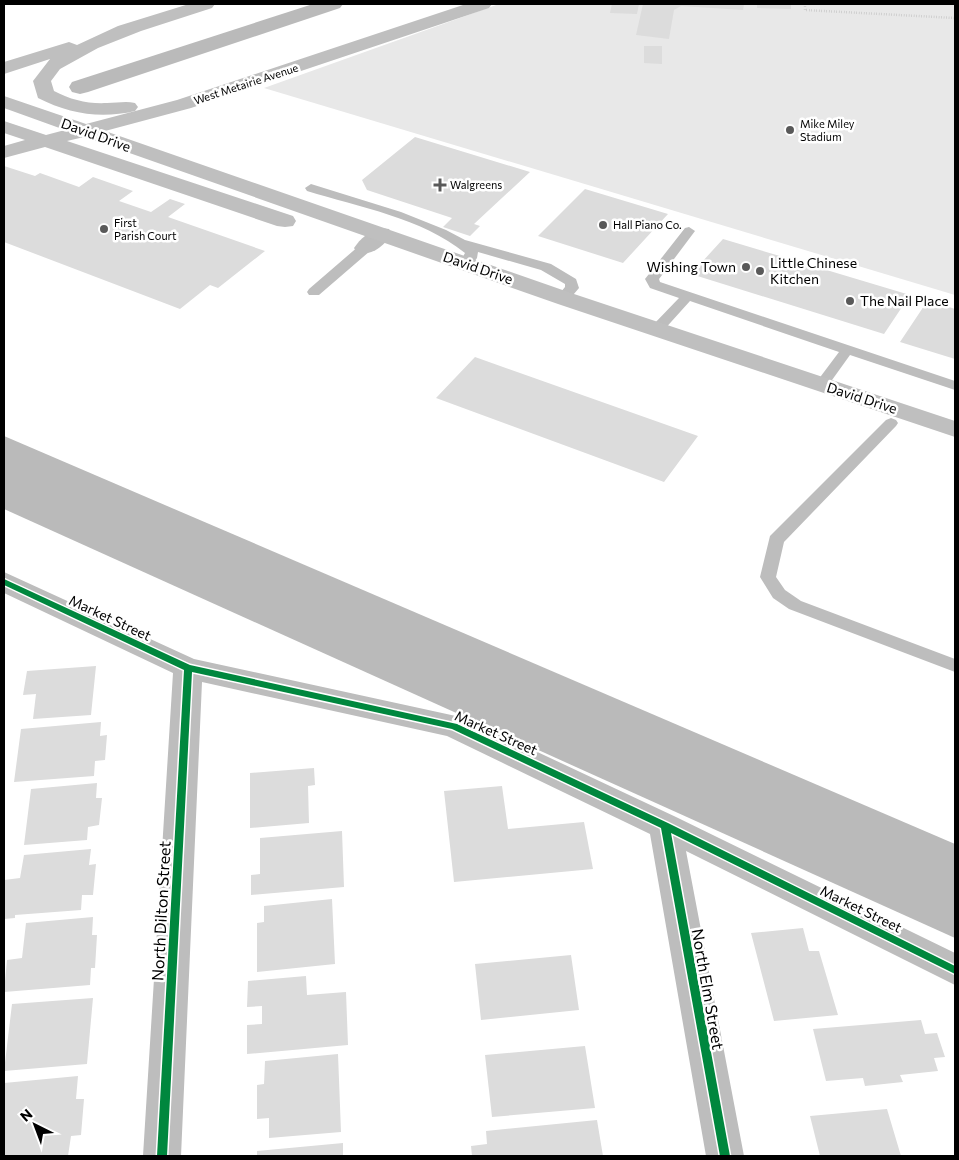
<svg xmlns="http://www.w3.org/2000/svg" width="959" height="1160" font-family="Commissioner,sans-serif">
<rect width="100%" height="100%" fill="#fff"/>
<path fill="#e8e8e8" d="M499,4H955V295L264,88Z"/>
<path fill="#bababa" d="M4,436L955,844V938L4,509Z"/>
<g fill="none" stroke-linecap="round" stroke-linejoin="round">
<path fill="#bababa" fill-rule="evenodd" d="M313,4H343L340,8L88,92L80,94L72,92L69,87L72,82Z"/>
</g>
<path fill="#dcdcdc" d="M612,4H639L637,14L610,13Z
M643,4H744L743,10L681,6L674,10L669,39L636,35Z
M757,4H791V9L757,8Z
M644,46H662V64L644,63Z
M415,137L530,172L474,224L480,226L470,236L443,227L452,218L367,190L362,180Z
M4,166L35,176L40,173L79,187L93,177L133,191L119,201L151,212L170,199L185,204L168,217L265,251L218,288L210,285L180,309L4,242Z
M585,189L668,214L623,263L538,236Z
M723,239L910,295L884,334L691,274Z
M928,300L955,309V359L900,342Z
M475,357L698,436L664,482L436,398Z
M96,666L91,715L33,719L36,694L23,695L27,671Z
M101,722L100,736L107,735L105,760L95,761L94,776L14,782L21,729Z
M314,768L315,785L308,786L309,823L250,828V773Z
M97,783L96,798H102L99,825L88,827L87,840L24,845L31,789Z
M502,786L508,829L584,822L593,869L454,882L444,791Z
M342,831L344,887L251,895V875L260,874V838Z
M91,849L89,865L96,864L93,895H82L81,910L15,915V918L4,919V880L20,878L24,855Z
M332,899L335,964L257,972V923L264,922V906Z
M93,917L92,935H97L95,968H91L90,985L4,992L7,960L22,958L26,923Z
M803,928L809,951H819L838,1015L774,1021L751,933Z
M571,955L579,1010L481,1020L475,964Z
M306,976L307,995L346,992L348,1045L247,1054V1025L262,1024V1006L247,1007L248,981Z
M93,998L87,1064L4,1071L12,1004Z
M921,1020L925,1034L937,1033L945,1057L934,1058L938,1071L900,1075L903,1082L865,1086L863,1078L826,1081L813,1029Z
M585,1046L595,1108L492,1117L485,1055Z
M338,1054L341,1132L269,1138V1118L257,1119V1085L264,1084L265,1061Z
M78,1076L76,1099H84L81,1135L71,1136L68,1156H4V1083Z
M887,1109L901,1156H820L810,1116Z
M597,1120L603,1156H472L471,1146L487,1144L486,1131Z
M343,1143V1156H257V1151Z"/>
<g fill="none" stroke-linecap="round" stroke-linejoin="round">
<path stroke="#b8b8b8" stroke-width="2.5" stroke-dasharray="0.5 2" stroke-linecap="butt" d="M805,4V10L955,18"/>
<path fill="#bdbdbd" fill-rule="evenodd" d="M311,184L401,212L446,230L465,240L551,264L576,279L579,288L568,301H558L556,298L565,287V284L541,270L478,252L477,258L470,267H460L459,264L465,253C422,218 359,207 307,191L305,188Z
M689,227L695,231L659,279L660,282L955,381V390L850,355L827,387H817L815,384L839,352L690,301L662,332H652L650,329L652,326L679,298L650,288L645,279L685,228Z
M365,244L370,245L371,248L370,251L319,295H309L307,292L309,289L360,245Z
M891,418L896,420L898,423L896,426L784,542L776,577L785,590L801,601L955,659V672L789,609L773,598L760,577L770,536L886,420Z"/>
<path fill="#bdbdbd" fill-rule="evenodd" d="M4,572L194,659L465,718L676,817L955,953V985L686,851L744,1156H706L650,834L447,736L202,682L181,1156H143L173,673L4,593Z"/>
<path fill="#bdbdbd" fill-rule="evenodd" d="M381,228L389,229L392,234C384,246 372,256 357,253L354,248C360,239 370,230 381,228Z"/>
<path fill="#bfbfbf" fill-rule="evenodd" d="M189,4H215L212,8L141,31L98,48L60,69L51,81L54,91C71,100 88,104 107,103C117,103 126,101 135,103L138,107L135,111C101,119 69,114 38,98L33,81L50,59L4,74V62L69,42L77,45L118,26Z
M466,4H492L489,8L191,108L105,131L574,294L955,421V437L558,304L84,137L67,141L293,216L296,221L293,226L285,227L277,226L45,147L4,158V146L25,140L4,133V121L46,135L65,130L4,108V96L86,124L177,100Z"/>
<defs>
<path id="cycleway" d="M4,579L190,665L457,724L668,823L955,966V974L671,833L730,1156H720L661,828L452,729L192,672L167,1156H157L184,670L4,585Z"/>
</defs>
<use href="#cycleway" stroke="#fff" stroke-width="3"/>
<use href="#cycleway" fill="#00873e" fill-rule="evenodd"/>
</g>
<g fill="#595959" stroke="#fff" stroke-width="2">
<circle cx="790" cy="130" r="5"/>
<path d="M437.5 177.5h5v5h5v5h-5v5h-5v-5h-5v-5h5z"/>
<circle cx="603" cy="225" r="5"/>
<circle cx="104" cy="229" r="5"/>
<circle cx="746" cy="267" r="5"/>
<circle cx="760" cy="271" r="5"/>
<circle cx="850" cy="301" r="5"/>
</g>
<g text-anchor="middle" stroke-width="5" stroke-linejoin="round" paint-order="stroke">
<g font-size="11" fill="#000" stroke="#fff">
<text transform="translate(246 84) rotate(-18)" y="4">West Metairie Avenue</text>
</g>
<g font-size="11" fill="#000" stroke="#fff" text-anchor="start">
<text x="800" y="128">Mike Miley<tspan x="800" dy="13">Stadium</tspan></text>
<text x="450" y="189">Walgreens</text>
<text x="114" y="227">First<tspan x="114" dy="13">Parish Court</tspan></text>
<text x="613" y="229">Hall Piano Co.</text>
</g>
<g font-size="14" fill="#000" stroke="#fff">
<text transform="translate(96 135) rotate(20)" y="5">David Drive</text>
<text transform="translate(478 268) rotate(19)" y="5">David Drive</text>
<text transform="translate(862 398) rotate(18)" y="5">David Drive</text>
<text transform="translate(110 618) rotate(25)" y="5">Market Street</text>
<text transform="translate(496 733) rotate(24)" y="5">Market Street</text>
<text transform="translate(861 909) rotate(26)" y="5">Market Street</text>
</g>
<g font-size="14" fill="#000" stroke="#fff" text-anchor="start">
<text x="770" y="268">Little Chinese<tspan x="770" dy="16">Kitchen</tspan></text>
<text x="736" y="272" text-anchor="end">Wishing Town</text>
<text x="860" y="306">The Nail Place</text>
</g>
<g font-size="16" fill="#000" stroke="#fff">
<text transform="translate(161 911) rotate(-87)" y="6">North Dilton Street</text>
<text transform="translate(708 989) rotate(80)" y="6">North Elm Street</text>
</g>
</g>
<rect width="959" height="1160" fill="none" stroke="#000000" stroke-width="10"/>
<g transform="translate(35 1125) rotate(318)" stroke="#ffffff" stroke-width="4" paint-order="stroke">
<path d="M0-4L9 19L0 12L-9 19Z" fill="#000000"/>
<text y="-8" font-size="14" font-weight="bold" text-anchor="middle" fill="#000000">N</text>
</g>
</svg>
